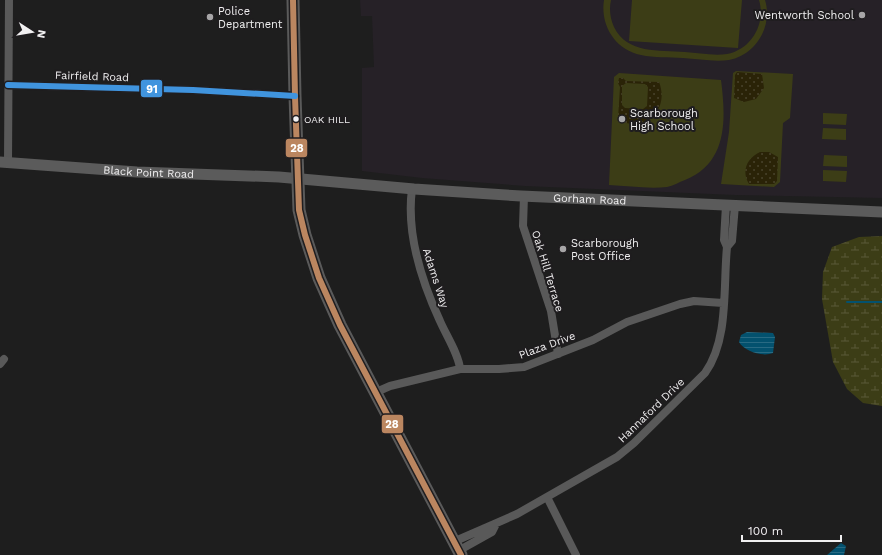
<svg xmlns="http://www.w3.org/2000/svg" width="882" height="555" font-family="'Work Sans',sans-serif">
<defs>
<pattern id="wetland-marsh" width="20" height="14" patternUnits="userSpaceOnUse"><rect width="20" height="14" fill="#3c3d16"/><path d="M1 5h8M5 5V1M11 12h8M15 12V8" fill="none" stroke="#595938"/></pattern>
<pattern id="sand-dots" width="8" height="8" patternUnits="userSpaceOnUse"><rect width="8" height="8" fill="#2a2307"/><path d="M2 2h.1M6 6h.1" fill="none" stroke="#49432c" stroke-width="1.8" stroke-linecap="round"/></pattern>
<pattern id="water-rules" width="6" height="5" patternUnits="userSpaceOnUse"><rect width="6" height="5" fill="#03516e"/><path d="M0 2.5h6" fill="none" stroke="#286a83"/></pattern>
</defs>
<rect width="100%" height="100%" fill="#1e1e1e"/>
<path fill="#262127" d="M360,0H882V198L735,195L525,186L422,178L362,171V68L374,67L372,16H361Z"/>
<path fill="#3c3d16" d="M604,0H611C609,9 610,18 614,27C627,54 659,50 685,52C698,53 714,56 727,54C752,49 766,23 759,0H765C773,26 756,55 729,60C714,62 698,59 683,58C669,57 654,58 641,55C615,50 600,25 604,0Z
M632,0H742L738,48L629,41Z
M736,71L793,74L790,118L783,123L780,182L774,187L721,184L729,132L733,73Z
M619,73L721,80C726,119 728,163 685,180C679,182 673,186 667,187C649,189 628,186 609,185L614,77Z
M823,113L847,114L846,125L823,124Z
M823,128L846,129V140L822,139Z
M824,155L847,156V167L823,166Z
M823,170L847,171L846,182L823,181Z"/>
<path fill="url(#wetland-marsh)" d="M882,236V406L863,403L847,389L833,362L822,299L823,272L832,247L859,237Z"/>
<path fill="url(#sand-dots)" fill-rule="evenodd" d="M737,72L762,74L764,88L756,99L744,102L734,98L735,75Z
M619,78H623L626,81L659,82C670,109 645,136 618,119L620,87L618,83ZM626,83L645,84L648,87L647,106L643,109L625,108L622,105V86Z
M760,152H769L778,157L777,181L774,184H749C741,171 747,158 760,152Z"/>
<path fill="url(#water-rules)" d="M747,332L773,333L775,337L773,353C763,357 745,352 739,342L741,335Z
M841,543L846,546L844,555H827Z"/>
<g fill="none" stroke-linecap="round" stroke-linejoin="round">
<path stroke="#03516e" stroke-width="2" d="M847,302H882"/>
<path stroke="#595959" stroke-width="8" d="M8,85L193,90L295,96
M8,162L9,0
M412,189C406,234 421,280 440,321C446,335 459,355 460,369
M524,196L523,226L551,311L558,354
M727,247L732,241L735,205
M0,364L4,359
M374,393L390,386L460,369H499L524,367L593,340L627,322L680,304L694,301L723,303
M547,497L576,555
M453,542L517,514L617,457L634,443L705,373C729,340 723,287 727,247L724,240L726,205
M458,551L492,532L496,524"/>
<path stroke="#5b5b5b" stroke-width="11" id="s1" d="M0,162L137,172L279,177L414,189L521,196L882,212"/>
<path stroke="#5a5a5a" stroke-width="13" d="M293,0L295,96L299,210L305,235L319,278L340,325L461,555"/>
<defs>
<path id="bus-1" d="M293,0L295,96L299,210L305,235L319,278L340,325L461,555"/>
<path id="bus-2" d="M8,85L193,90L295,96"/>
</defs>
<use href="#bus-1" stroke="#1f1d1f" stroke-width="9"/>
<use href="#bus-2" stroke="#1f1d1f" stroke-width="9"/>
<use href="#bus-1" stroke="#bb8660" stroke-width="6"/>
<use href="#bus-2" stroke="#4094de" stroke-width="6"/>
</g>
<g fill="#a7a6a7" stroke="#1f1d1f" stroke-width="1.5">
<circle cx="862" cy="15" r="4"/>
<circle cx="210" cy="17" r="4"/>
<circle cx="622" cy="119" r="4"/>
<circle cx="563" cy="249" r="4"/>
</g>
<circle fill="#f1f0f1" stroke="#1f1d1f" stroke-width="1.5" cx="296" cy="119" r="3.5"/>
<g text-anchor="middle" stroke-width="4" stroke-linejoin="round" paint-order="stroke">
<g font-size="10" fill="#f1f0f1" stroke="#1f1d1f" text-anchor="start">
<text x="304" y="123">OAK HILL</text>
</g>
<g font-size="11" fill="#f1f0f1" stroke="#1f1d1f" text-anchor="start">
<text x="218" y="15">Police<tspan x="218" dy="13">Department</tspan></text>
<text x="854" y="19" text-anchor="end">Wentworth School</text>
<text x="630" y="117">Scarborough<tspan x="630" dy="13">High School</tspan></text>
<text x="571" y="247">Scarborough<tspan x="571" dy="13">Post Office</tspan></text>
</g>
<g font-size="11" fill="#f1f0f1" stroke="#1f1d1f">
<text transform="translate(92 76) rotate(2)" y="4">Fairfield Road</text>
<text dy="4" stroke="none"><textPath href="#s1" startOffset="149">Black Point Road</textPath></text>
<text dy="4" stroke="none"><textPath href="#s1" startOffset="591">Gorham Road</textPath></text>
<text transform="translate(548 271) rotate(73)" y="4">Oak Hill Terrace</text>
<text transform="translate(436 278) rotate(72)" y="4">Adams Way</text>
<text transform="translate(547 345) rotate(-20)" y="4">Plaza Drive</text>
<text transform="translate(651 410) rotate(-44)" y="4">Hannaford Drive</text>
</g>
</g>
<g stroke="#1f1d1f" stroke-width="1.5">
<rect x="140" y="79" width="23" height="19" rx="4" fill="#4094de"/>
<rect x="285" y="138" width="23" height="20" rx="4" fill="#bb8660"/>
<rect x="381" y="414" width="23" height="20" rx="4" fill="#bb8660"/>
</g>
<g font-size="11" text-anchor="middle" font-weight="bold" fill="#fff">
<text x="152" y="93">91</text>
<text x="297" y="152">28</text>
<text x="392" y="428">28</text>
</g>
<g transform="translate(32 32) rotate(102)" stroke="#1f1d1f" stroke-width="3" paint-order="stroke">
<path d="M0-3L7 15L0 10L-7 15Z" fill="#f1f0f1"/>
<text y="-6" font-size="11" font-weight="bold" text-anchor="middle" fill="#f1f0f1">N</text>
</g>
<path d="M742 535v6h99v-6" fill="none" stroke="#f1f0f1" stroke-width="2"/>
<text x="748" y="535" font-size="12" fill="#f1f0f1" stroke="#1f1d1f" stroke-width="3" paint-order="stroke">100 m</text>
</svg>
